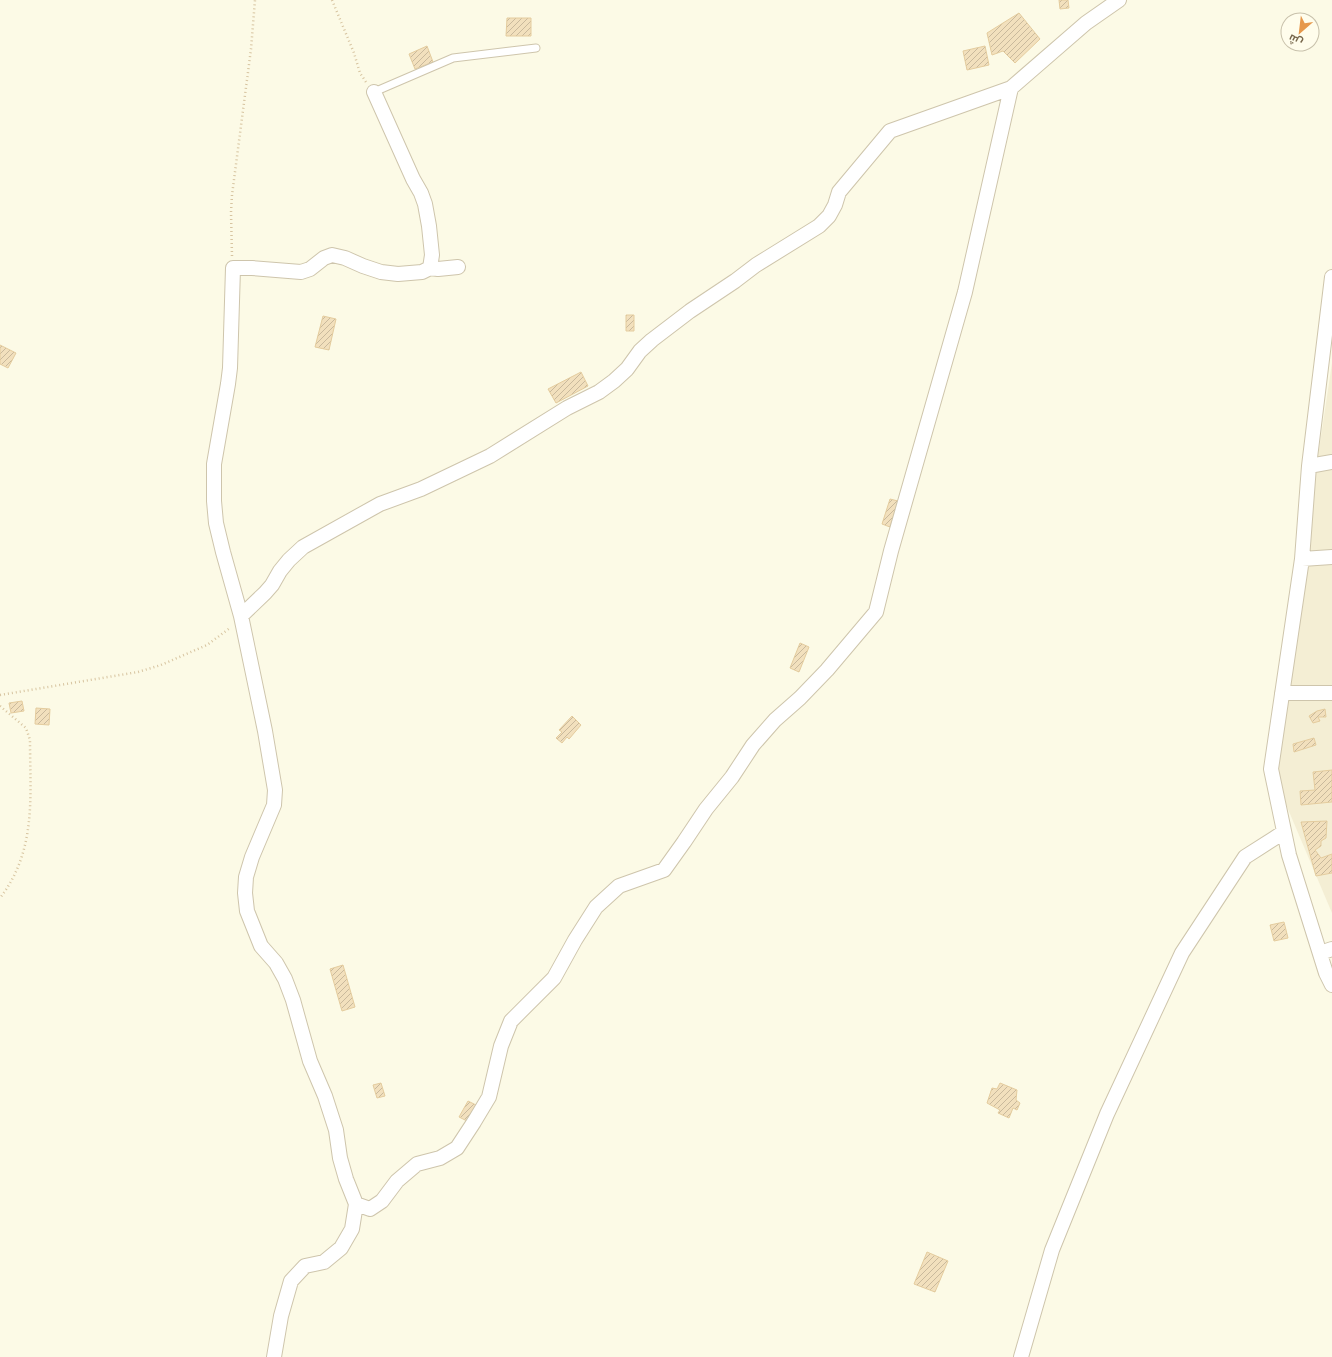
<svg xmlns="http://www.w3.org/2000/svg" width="1332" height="1357" font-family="Ubuntu,Cairo,sans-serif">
<defs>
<pattern id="building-hatch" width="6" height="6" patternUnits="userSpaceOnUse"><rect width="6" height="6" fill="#f2e0bd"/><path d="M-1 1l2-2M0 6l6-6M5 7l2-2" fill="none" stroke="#c9b99c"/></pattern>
</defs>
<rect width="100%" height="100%" fill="#fcfae6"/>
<path fill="#f4eed4" d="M1332,363V913L1271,769Z"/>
<path fill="url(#building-hatch)" stroke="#e4cc9e" d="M1059,0H1068L1069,8L1060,9Z
M1019,13L1040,39L1015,63L1003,51L992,55L987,33Z
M507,18H531V36H506Z
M427,46L433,62L415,69L409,54Z
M985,46L989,65L967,70L963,51Z
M626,315H634V331H626Z
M323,316L336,319L329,350L315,347Z
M0,345L16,353L8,368L0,364Z
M581,372L588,386L556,403L548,389Z
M890,499L898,501L890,527L882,524Z
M800,643L809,647L799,672L790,668Z
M22,701L24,711L11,713L9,703Z
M36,708L50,709L49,725L35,724Z
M1325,709L1326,717H1318L1320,721L1313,723L1309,716L1317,711Z
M572,716L581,725L569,739L567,737L562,743L556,738L562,732L559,730Z
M1314,738L1316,745L1294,752L1293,744Z
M1332,770V802L1301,805L1300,791L1315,790L1313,772Z
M1327,821L1326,838L1321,841V846L1315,850L1321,858L1332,854V873L1316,876L1301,822Z
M1284,922L1288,938L1274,941L1270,925Z
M343,965L355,1007L342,1011L330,969Z
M381,1083L385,1096L377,1098L373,1085Z
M1000,1083L1017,1090L1016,1100L1020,1103L1017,1110L1013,1108L1009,1118L998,1113L1000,1110L987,1103L992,1088L997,1089Z
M468,1101L476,1105L467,1121L459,1117Z
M927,1252L948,1261L935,1292L914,1284Z"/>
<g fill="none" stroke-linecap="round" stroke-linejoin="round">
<defs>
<path id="service" d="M374,92L453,58L536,48"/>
<path id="minor" d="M374,92L413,179L421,193L425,204L429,226L432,255L430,268
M458,267L438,269L430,268L422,272L398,274L381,272L363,266L345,258L332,255L324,258L310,269L301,272L252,268H233L230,368L228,384L214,464V501L216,523L223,552L241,616L265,731L275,790L274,805L252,857L246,877L245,893L247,911L261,946L276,963L285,979L293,1000L310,1061L325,1096L336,1130L340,1158L346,1179L356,1204L370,1209L382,1201L397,1181L417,1164L440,1158L457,1148L474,1122L489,1097L501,1046L511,1021L554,978L575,940L596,907L619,886L664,870L684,842L706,809L732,777L753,745L775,720L800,698L827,670L876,612L891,551L965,292L1011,88
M1332,277L1309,466L1302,559L1271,769L1289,855L1326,973L1332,985
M1309,466L1332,462
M1302,559L1332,557
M241,616L265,593L272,585L280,571L289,560L303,547L380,504L421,489L490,456L567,408L599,392L614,381L627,369L640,351L652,340L690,311L735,281L756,265L819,226L829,216L835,205L839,192L890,131L1011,88L1086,23L1119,0
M1282,693H1332
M1320,953L1332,949
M274,1357L281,1316L291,1281L305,1266L324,1262L341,1248L352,1229L356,1204
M1021,1357L1052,1250L1107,1114L1182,953L1245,857L1284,832"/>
</defs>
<use href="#service" stroke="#cec5ac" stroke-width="9"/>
<use href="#minor" stroke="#cec5ac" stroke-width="16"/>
<path stroke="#d7c4a0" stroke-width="2.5" stroke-dasharray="1 3" stroke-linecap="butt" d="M332,0L354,53L360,73L366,82
M232,256L231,212L232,195L251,49L255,0
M0,695L138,672L161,665L207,645L230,628
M0,706L26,728L30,740C30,796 37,850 0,898"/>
<use href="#service" stroke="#fff" stroke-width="7"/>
<use href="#minor" stroke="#fff" stroke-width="14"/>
</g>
<g transform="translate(1300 32) rotate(208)"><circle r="19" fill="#fffdec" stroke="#c8c1ab"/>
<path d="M0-3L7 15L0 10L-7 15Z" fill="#e6984b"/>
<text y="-6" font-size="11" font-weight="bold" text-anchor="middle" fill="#76664a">ش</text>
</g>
</svg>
